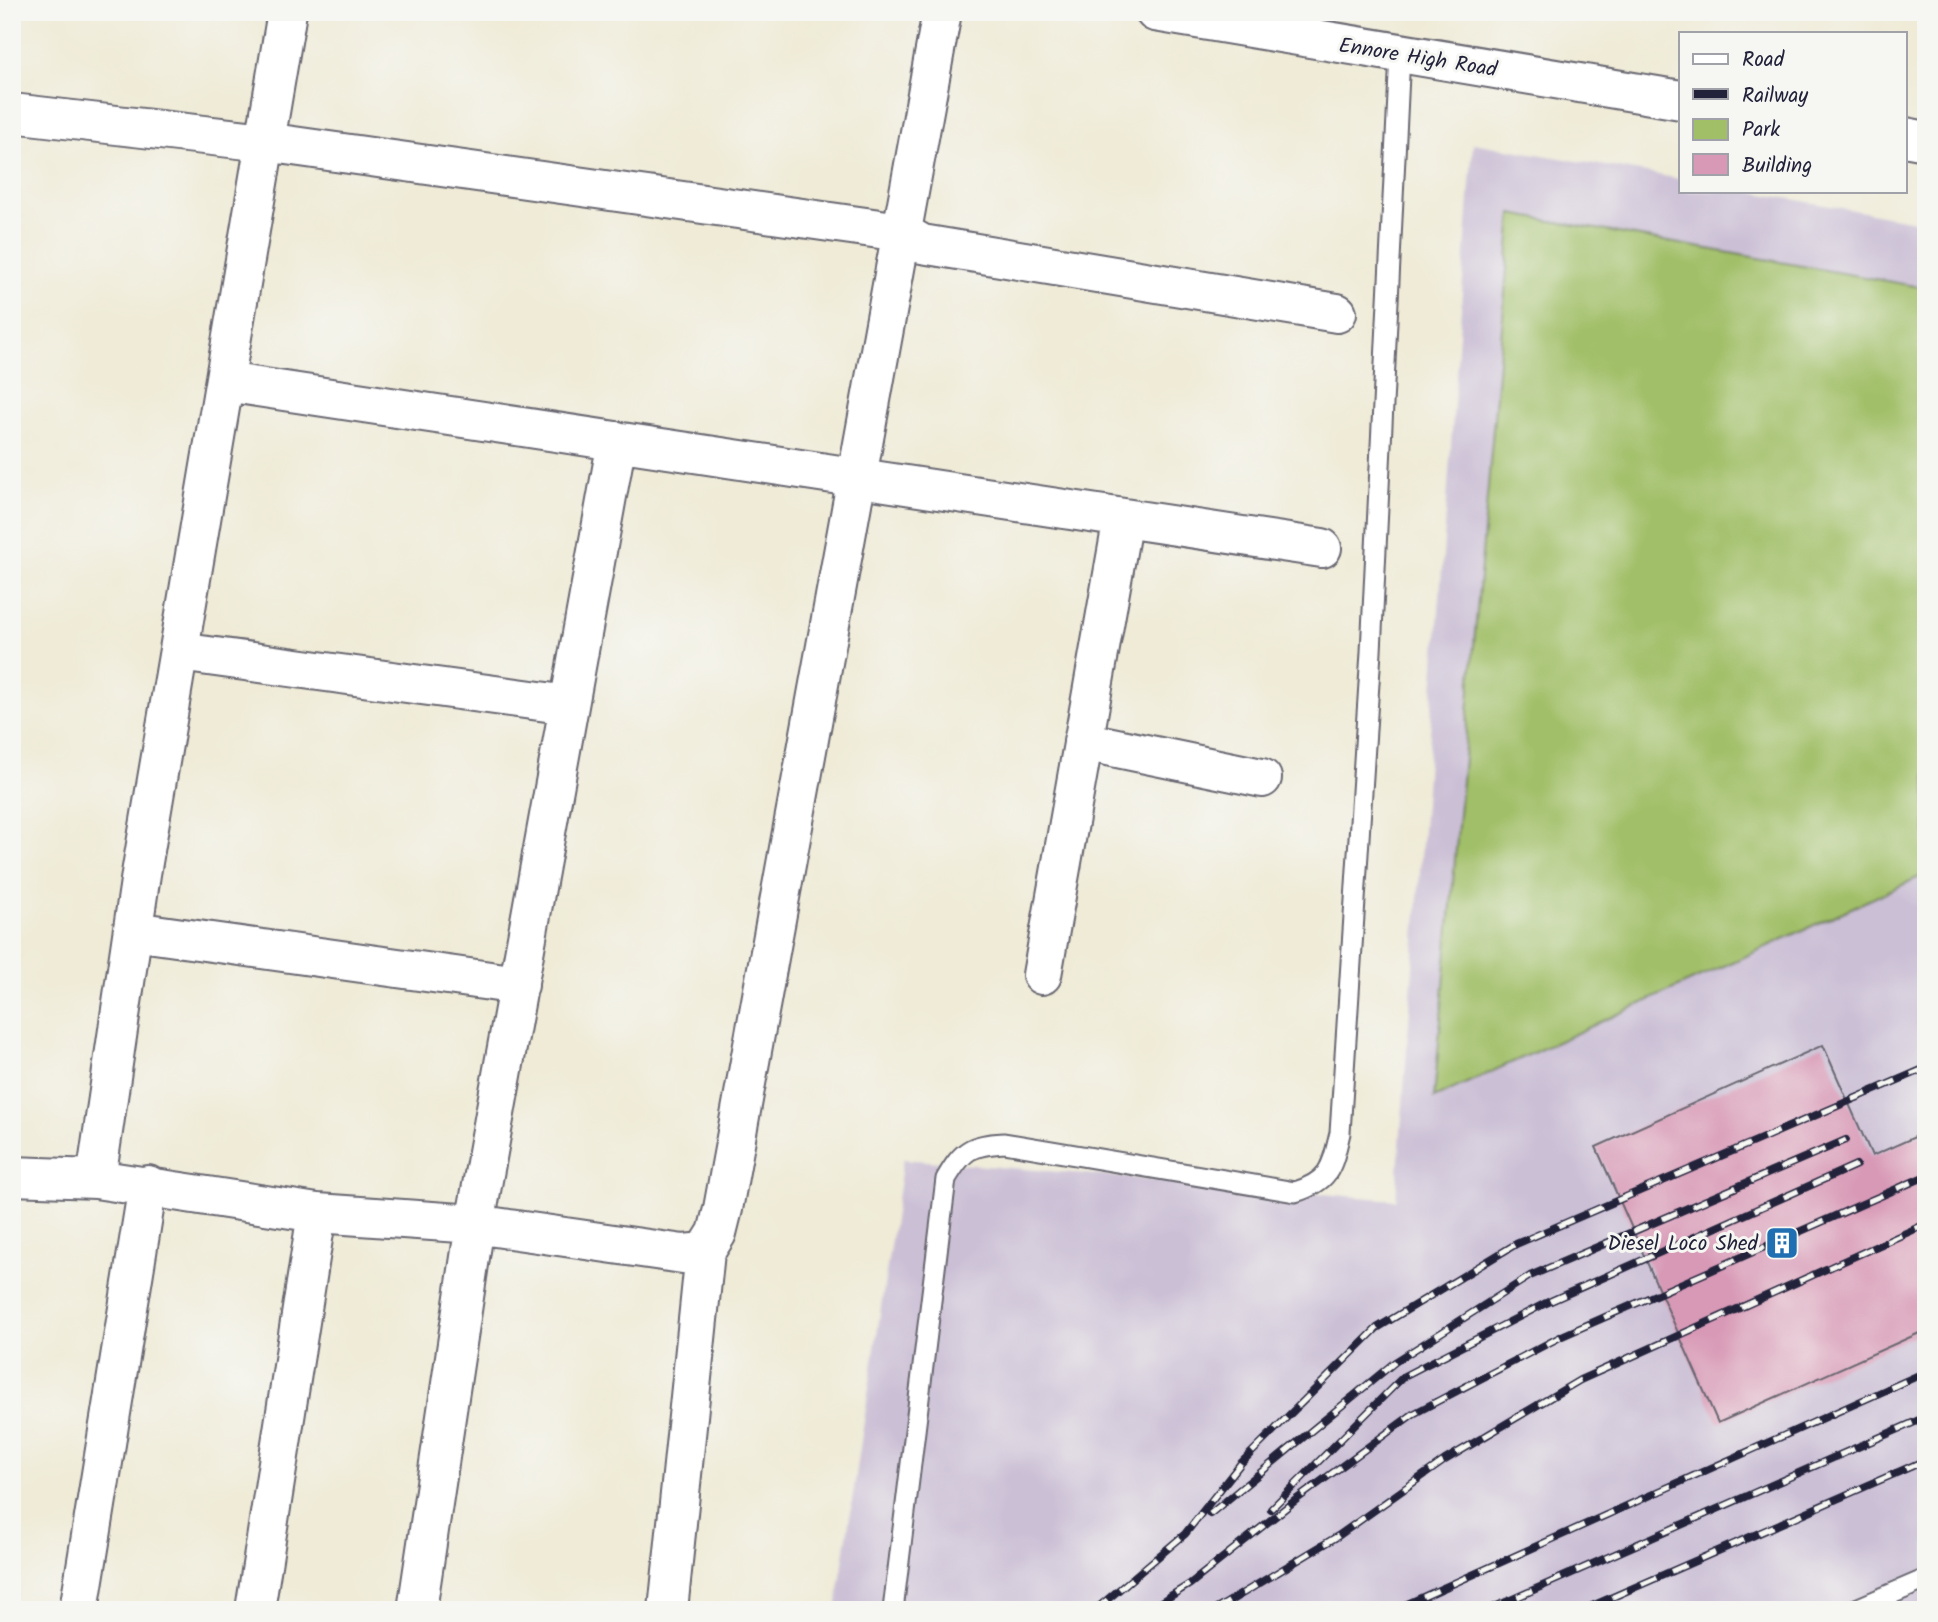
<svg xmlns="http://www.w3.org/2000/svg" width="1938" height="1622" font-family="Kalam,sans-serif">
<rect width="100%" height="100%" fill="#f6f6f2"/>
<filter id="ink" filterUnits="userSpaceOnUse"><feTurbulence type="fractalNoise" baseFrequency=".0143" numOctaves="2"/><feDisplacementMap in="SourceGraphic" scale="14" xChannelSelector="R" yChannelSelector="G"/><feConvolveMatrix kernelMatrix="1 2 1 2 8 2 1 2 1" color-interpolation-filters="sRGB"/></filter>
<filter id="wash" filterUnits="userSpaceOnUse"><feTurbulence type="fractalNoise" baseFrequency=".00686" numOctaves="4" result="noise"/><feDisplacementMap in="SourceGraphic" scale="28" xChannelSelector="R" yChannelSelector="G"/><feGaussianBlur stdDeviation="1.57" result="paint"/><feColorMatrix in="noise" values="0 0 0 0 0 0 0 0 0 0 0 0 0 0 0 0 0 1.4 0 .05"/><feComposite in="paint" operator="in"/></filter>
<g filter="url(#wash)">
<rect width="100%" height="100%" fill="#efebd7"/>
<path fill="#cbbfd5" d="M1473,143L1681,179V191H1746L1926,223V1610H836L903,1159L1396,1200Z"/>
<path fill="#a1bf67" stroke="#627051" stroke-width="2" d="M1512,214L1926,288V874L1434,1098Z"/>
<g id="blocks">
<path fill="#d899b6" d="M1823,1045L1872,1156L1926,1132V1330L1718,1423L1596,1147Z"/>
</g>
</g>
<g filter="url(#ink)">
<use href="#blocks" fill-opacity="0" stroke="#6a6872" stroke-width="2"/>
<g fill="none" stroke-linecap="round" stroke-linejoin="round">
<defs>
<path id="lane" d="M893,1610L946,1179C963,1150 970,1145 1004,1143L1295,1192C1331,1181 1332,1166 1340,1133L1371,652L1400,54
M1854,1610L1926,1579"/>
<path id="street" d="M287,12L141,874L96,1179L317,1213L475,1224L683,1254L705,1252L717,1233L723,1209L942,12
M12,113L265,142L901,232L922,244L1337,313
M225,382L1322,548
M179,652L569,705
M1083,741L1262,778
M133,931L519,985
M1042,975L1123,518
M12,1176L96,1179
M79,1610L148,1185
M255,1610L317,1213
M417,1610L475,1224L617,441
M668,1610L705,1252"/>
<path id="secondary" d="M1155,12L1681,100
M1905,137L1926,141"/>
</defs>
<use href="#lane" stroke="#6a6872" stroke-width="23"/>
<use href="#street" stroke="#6a6872" stroke-width="42"/>
<use href="#secondary" stroke="#6a6872" stroke-width="42"/>
<use href="#lane" stroke="#fff" stroke-width="19"/>
<use href="#street" stroke="#fff" stroke-width="38"/>
<use href="#secondary" stroke="#fff" stroke-width="38"/>
<defs>
<path id="rail" d="M1271,1509L1404,1376L1544,1304L1856,1165
M1210,1514L1395,1362L1530,1276L1846,1140
M1095,1610L1185,1534L1241,1463L1377,1328L1516,1244L1926,1068
M1148,1610L1190,1584L1297,1499L1413,1414L1562,1336L1926,1176
M1215,1610L1338,1536L1445,1460L1580,1380L1926,1224
M1394,1610L1926,1372
M1488,1610L1926,1417
M1583,1610L1926,1460"/>
</defs>
<use href="#rail" stroke="#22223b" stroke-width="8"/>
<use href="#rail" stroke="#f6f6f2" stroke-width="5" stroke-dasharray="16" stroke-linecap="butt"/>
</g>
</g>
<defs>
<symbol id="building-square" viewBox="-11 -11 22 22"><rect x="-9" y="-9" width="18" height="18" rx="4" fill="#1f6fb2" stroke="#f6f6f2"/><path d="M-4-6H4V6H1V3H-1V6H-4ZM-2.5-4.3h1.7v1.8h-1.7ZM.8-4.3h1.7v1.8H.8ZM-2.5-1h1.7V.8h-1.7ZM.8-1h1.7V.8H.8Z" fill="#fff"/></symbol>
</defs>
<g fill-rule="evenodd">
<use href="#building-square" x="1763" y="1224" width="38" height="38"/>
</g>
<g text-anchor="middle" stroke-width="6" stroke-linejoin="round" paint-order="stroke">
<g font-size="21" fill="#22223b" stroke="#f6f6f2">
<text transform="translate(1418 57) rotate(9)" y="7">Ennore High Road</text>
</g>
<g font-size="21" fill="#22223b" stroke="#f6f6f2" text-anchor="end">
<text x="1758" y="1250">Diesel Loco Shed</text>
</g>
</g>
<rect width="1938" height="1622" fill="none" stroke="#f6f6f2" stroke-width="42"/>
<rect x="1679" y="32" width="228" height="161" fill="#f6f6f2" stroke="#a1a1a9" stroke-width="2"/>
<rect x="1693" y="54" width="35" height="10" fill="#ffffff" stroke="#a1a1a9" stroke-width="2"/>
<text x="1742" y="66" font-size="21" fill="#22223b">Road</text>
<rect x="1693" y="89" width="35" height="10" fill="#22223b" stroke="#a1a1a9" stroke-width="2"/>
<text x="1742" y="102" font-size="21" fill="#22223b">Railway</text>
<rect x="1693" y="119" width="35" height="21" fill="#a1bf67" stroke="#a1a1a9" stroke-width="2"/>
<text x="1742" y="136" font-size="21" fill="#22223b">Park</text>
<rect x="1693" y="154" width="35" height="21" fill="#d899b6" stroke="#a1a1a9" stroke-width="2"/>
<text x="1742" y="172" font-size="21" fill="#22223b">Building</text>
</svg>
